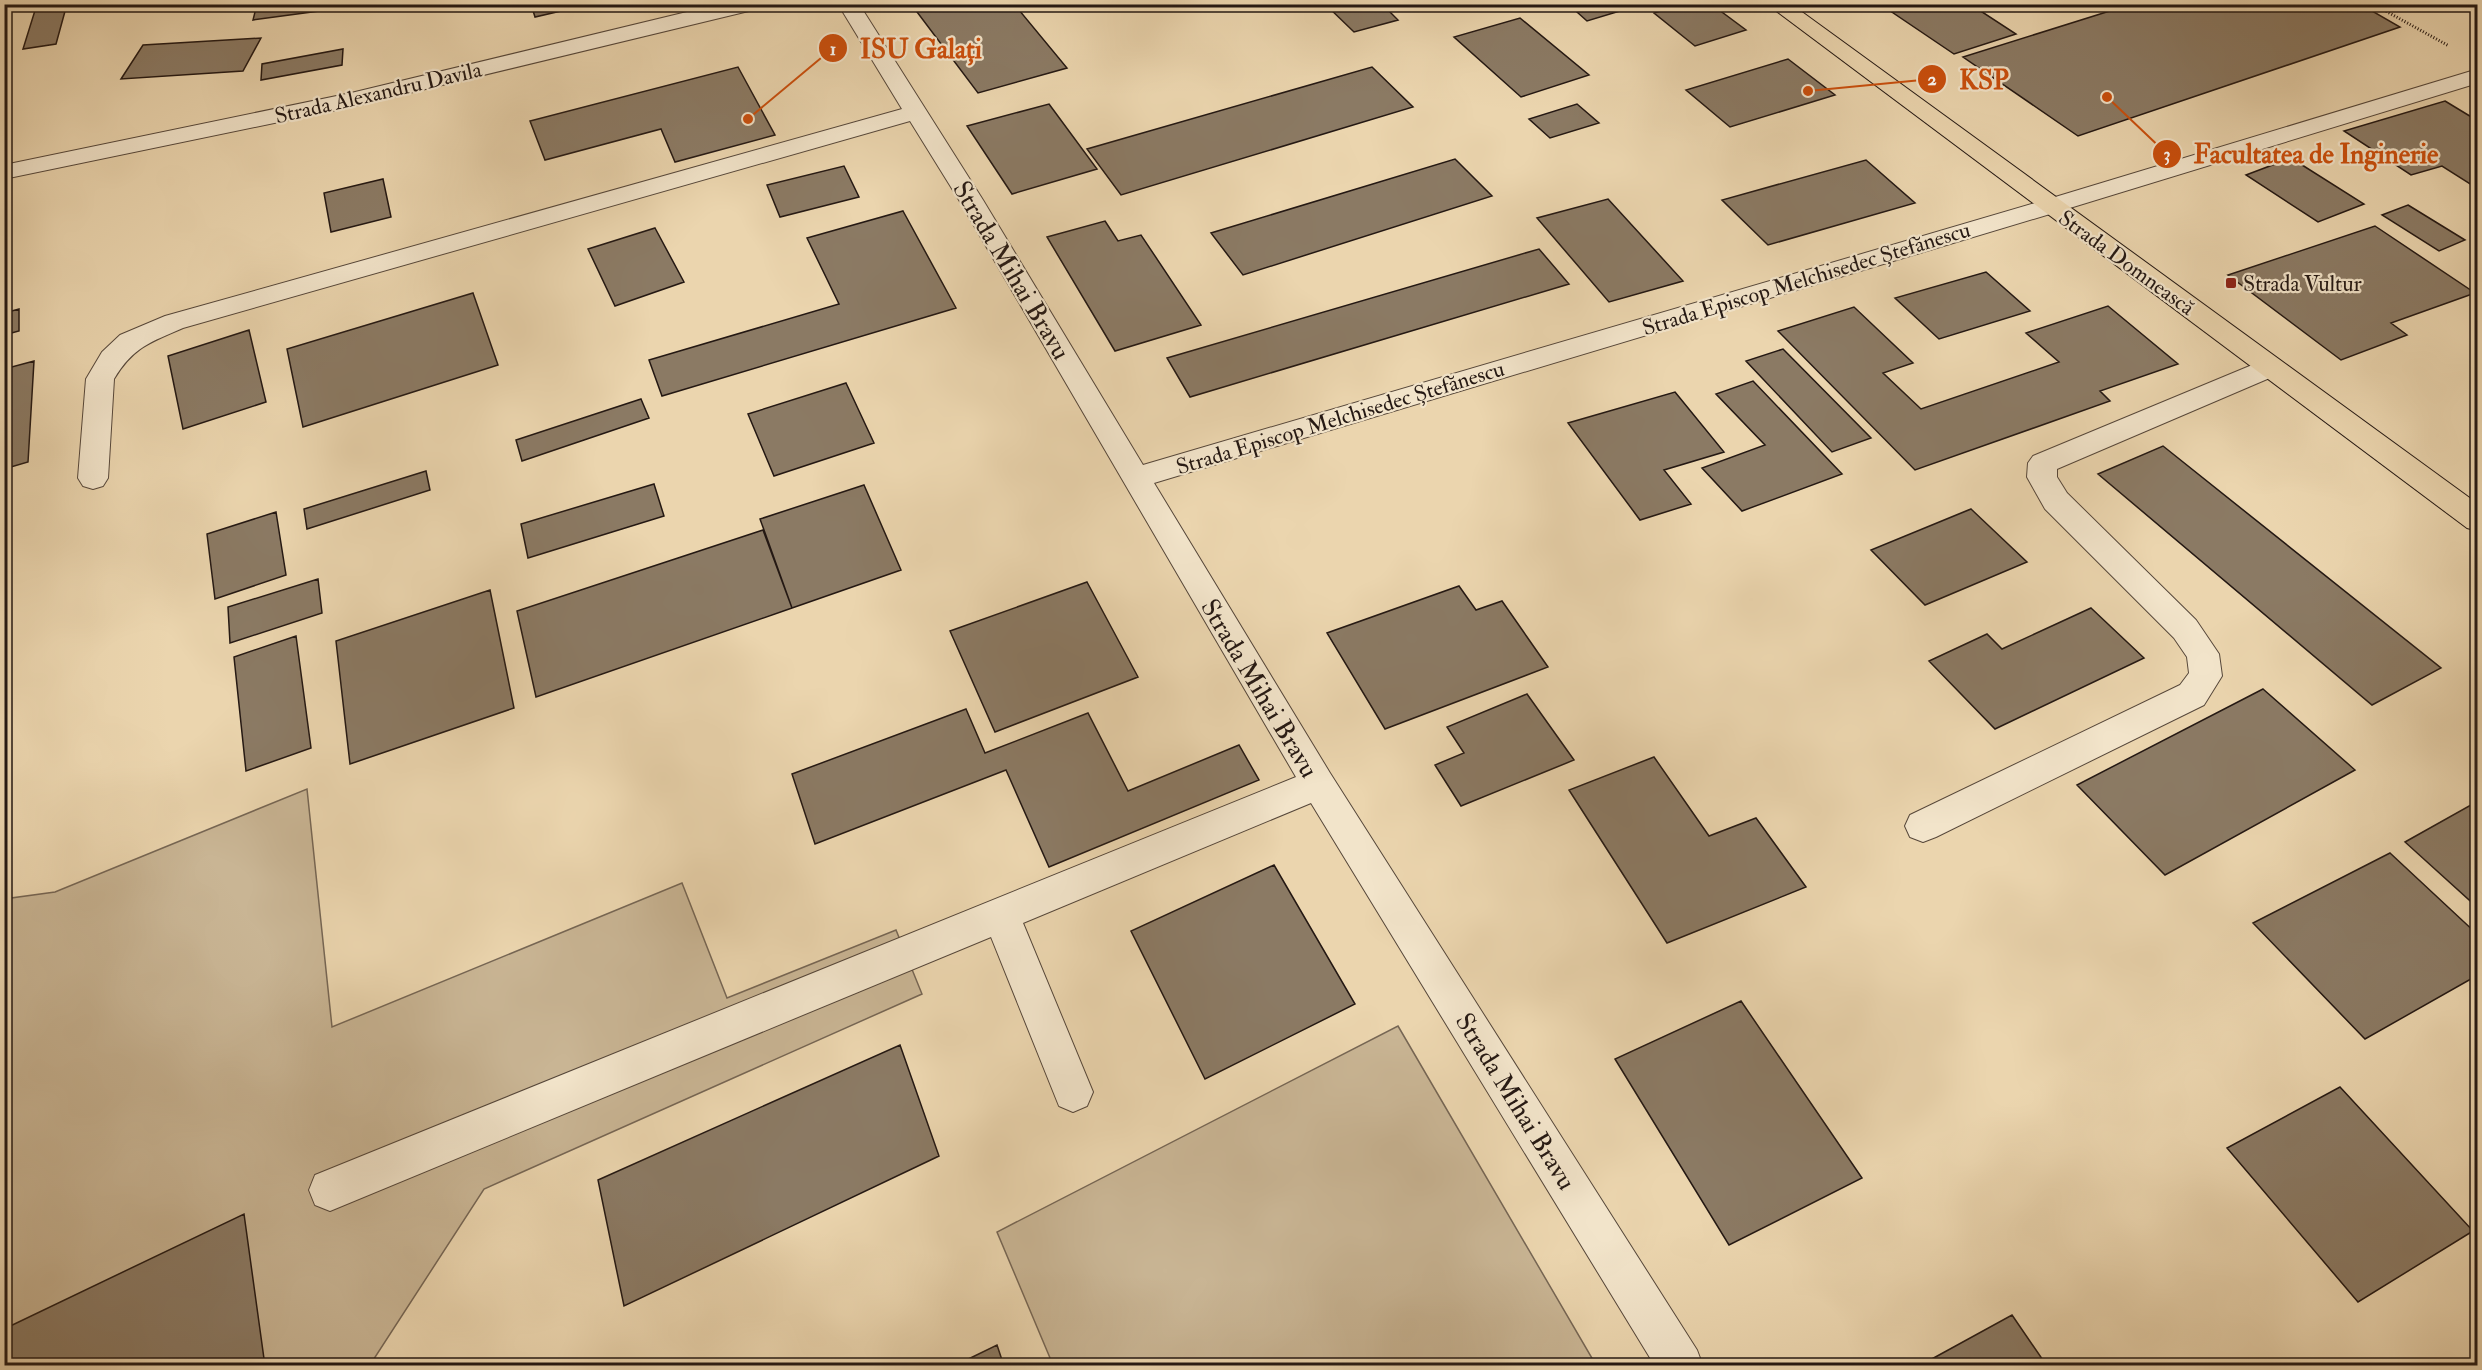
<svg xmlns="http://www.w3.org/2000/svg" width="2482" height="1370" font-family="'IM FELL Double Pica',serif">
<rect width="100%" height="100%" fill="#ebd5ae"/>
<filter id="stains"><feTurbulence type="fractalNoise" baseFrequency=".00333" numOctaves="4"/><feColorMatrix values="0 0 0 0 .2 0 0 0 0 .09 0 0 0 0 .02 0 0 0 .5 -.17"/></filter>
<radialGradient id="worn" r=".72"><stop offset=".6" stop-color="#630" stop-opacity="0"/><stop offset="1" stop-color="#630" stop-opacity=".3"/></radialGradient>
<path fill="#c9b594" stroke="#766654" stroke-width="1.5" d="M307,789L332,1027L682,883L727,998L896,930L922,994L484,1189L370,1365H5L4,899L55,892Z
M1398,1026L1596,1365H1053L997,1232Z"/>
<path fill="#8b7a64" stroke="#241813" stroke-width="1.5" d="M37,4H67L56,44L23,49Z
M257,4H335L334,9L253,20Z
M531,4H591L535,17Z
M911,4H1014L1067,68L978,93Z
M1325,4H1382L1398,20L1354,32Z
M1568,4H1643L1587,21Z
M1685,4H1711L1746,30L1695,46L1654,13Z
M1880,4H1970L2016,34L1954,54Z
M2132,4H2360L2400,27L2078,136L1963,57Z
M1520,18L1589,75L1521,97L1454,37Z
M261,38L243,71L121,79L143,45Z
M343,49L342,65L261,80L262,64Z
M1788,59L1835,95L1730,127L1686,90Z
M738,67L775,135L675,162L661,129L545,160L530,121Z
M1372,67L1413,107L1121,195L1087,149Z
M2445,101L2478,121V189L2442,166L2411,175L2344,131Z
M1049,104L1097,169L1012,194L967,126Z
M1577,104L1599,123L1550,138L1529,119Z
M2291,158L2364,204L2318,222L2246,175Z
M1455,159L1492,196L1243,275L1211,233Z
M1866,160L1915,203L1768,245L1722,200Z
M844,166L859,197L780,217L767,185Z
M383,179L391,217L331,232L324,193Z
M1608,199L1683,281L1609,302L1537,218Z
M2408,205L2465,240L2439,251L2382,215Z
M903,211L956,308L662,396L649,360L839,304L807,238Z
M1105,221L1118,241L1141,235L1201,325L1115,351L1047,237Z
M2375,226L2475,293L2391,323L2407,335L2341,360L2228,275Z
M655,228L684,282L615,306L588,249Z
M1539,249L1569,284L1190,397L1167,358Z
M1986,272L2030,311L1939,339L1895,298Z
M473,293L498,365L303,427L287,349Z
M2108,306L2178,364L2100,391L2110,401L1915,470L1778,331L1854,307L1913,363L1883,373L1921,409L2059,362L2026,333Z
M19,309V331L4,335V313Z
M249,330L266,402L183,429L168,356Z
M1783,349L1871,438L1832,452L1746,361Z
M34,361L28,462L4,469V369Z
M1753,381L1842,474L1742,511L1702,468L1765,445L1716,394Z
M846,383L874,443L774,476L748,414Z
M1675,392L1724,452L1664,470L1691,504L1640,520L1568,423Z
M641,399L649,418L522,461L516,440Z
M2163,446L2441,668L2372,705L2098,474Z
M426,471L430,490L307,529L304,509Z
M654,484L664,516L528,558L521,524Z
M864,485L901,570L792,608L760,519Z
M1971,509L2027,562L1925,605L1871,550Z
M276,512L286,575L215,599L207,534Z
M763,530L792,608L536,697L517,611Z
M318,579L322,613L230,643L228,607Z
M1087,582L1138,677L995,732L950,631Z
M1459,586L1476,610L1502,601L1548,667L1385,729L1327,633Z
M490,590L514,708L350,764L336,641Z
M2091,608L2144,658L1995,729L1929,661L1987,634L2002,649Z
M296,636L311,748L246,771L234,657Z
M2263,689L2355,770L2165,875L2077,785Z
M1527,694L1574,760L1461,806L1435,765L1464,753L1447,727Z
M966,709L985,753L1088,713L1128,791L1239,745L1259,780L1049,867L1006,770L815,844L792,774Z
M1654,757L1709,836L1756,818L1806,887L1667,943L1569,790Z
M2478,801V908L2405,842Z
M2390,853L2478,935V975L2365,1039L2253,923Z
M1274,865L1355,1004L1205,1079L1131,931Z
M1741,1001L1862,1178L1729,1245L1615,1059Z
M900,1045L939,1156L624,1306L598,1180Z
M2340,1087L2473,1231L2358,1302L2227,1148Z
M244,1214L265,1366H4V1329Z
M2012,1315L2047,1366H1919Z
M997,1345L1004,1366H954Z"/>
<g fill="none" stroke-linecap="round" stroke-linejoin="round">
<defs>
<path id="minor" d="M720,4H759L757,9L351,107L4,179V165L351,93Z
M838,4H859L983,200L1143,465L2042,201L2478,69V83L2060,211L1154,483L1330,773L1697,1350L1703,1366H1655L1311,803L1023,923L1093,1092L1087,1106L1073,1112L1059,1106L991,937L330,1211L315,1205L309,1190L315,1175L1296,777L959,200L910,121L183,328C151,342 133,347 114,379L108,478L103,486L93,489L83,486L78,478L86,379L102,352L120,335L165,316L902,109Z
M2269,358L2279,360L2283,367L2279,374L2057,469V477L2067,493L2196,620L2219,654L2222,676L2204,705L1936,837L1923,842L1910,837L1905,826L1910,815L2180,685L2189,673L2187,657L2174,638L2045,509L2027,477L2028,463L2033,456Z"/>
<path id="major" d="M1767,4H1791L2478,504V531L2467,528Z"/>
</defs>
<use href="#minor" stroke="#56473a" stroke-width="2"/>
<use href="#major" stroke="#241813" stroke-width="2"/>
<path stroke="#241813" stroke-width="3" stroke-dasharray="1 2" stroke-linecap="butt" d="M2373,4L2449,46"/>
<use href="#minor" fill="#f2e4ca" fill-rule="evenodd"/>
<use href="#major" fill="#ebd5ae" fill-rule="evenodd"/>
</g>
<rect fill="#8f2418" stroke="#f2e4ca" stroke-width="2" x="2225" y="277" width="12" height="12" rx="3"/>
<g text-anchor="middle" stroke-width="4.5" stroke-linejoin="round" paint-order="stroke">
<g font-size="22" fill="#241813" stroke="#f2e4ca">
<text transform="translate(378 92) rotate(-13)" y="8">Strada Alexandru Davila</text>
<text transform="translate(2127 262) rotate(36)" y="8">Strada Domnească</text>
<text transform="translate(1806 278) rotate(-17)" y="8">Strada Episcop Melchisedec Ștefănescu</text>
<text transform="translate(1340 417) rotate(-17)" y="8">Strada Episcop Melchisedec Ștefănescu</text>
</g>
<g font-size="22" fill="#241813" stroke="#f2e4ca" text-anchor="start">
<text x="2243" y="291">Strada Vultur</text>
</g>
<g font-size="26" fill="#241813" stroke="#f2e4ca">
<text transform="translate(1012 270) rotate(59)" y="9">Strada Mihai Bravu</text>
<text transform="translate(1260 688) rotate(59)" y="9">Strada Mihai Bravu</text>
<text transform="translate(1516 1101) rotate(58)" y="9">Strada Mihai Bravu</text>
</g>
</g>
<path fill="none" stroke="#cb4f0d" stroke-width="2" d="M748 119L833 48M1808 91L1932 79M2107 97L2167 154"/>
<g fill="#cb4f0d" stroke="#f2e4ca" stroke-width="2">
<circle cx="748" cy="119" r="6"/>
<circle cx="1808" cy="91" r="6"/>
<circle cx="2107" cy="97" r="6"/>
<circle cx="833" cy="48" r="15"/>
<circle cx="1932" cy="79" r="15"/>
<circle cx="2167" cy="154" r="15"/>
</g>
<g font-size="18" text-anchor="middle" font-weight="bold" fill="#fff">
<text x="833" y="55">1</text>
<text x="1932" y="85">2</text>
<text x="2167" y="160">3</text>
</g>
<g font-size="27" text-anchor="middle" font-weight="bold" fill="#cb4f0d" stroke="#f2e4ca" stroke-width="4.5" stroke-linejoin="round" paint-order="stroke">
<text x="921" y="58">ISU Galați</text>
<text x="1984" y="89">KSP</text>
<text x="2316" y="163">Facultatea de Inginerie</text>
</g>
<rect width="2482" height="1370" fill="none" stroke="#ebd5ae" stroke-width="24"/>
<rect x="6" y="6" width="2470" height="1358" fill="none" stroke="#241813" stroke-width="3"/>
<rect x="12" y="12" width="2458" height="1346" fill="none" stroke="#241813" stroke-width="1.5"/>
<rect width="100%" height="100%" filter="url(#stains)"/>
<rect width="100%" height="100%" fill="url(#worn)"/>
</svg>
